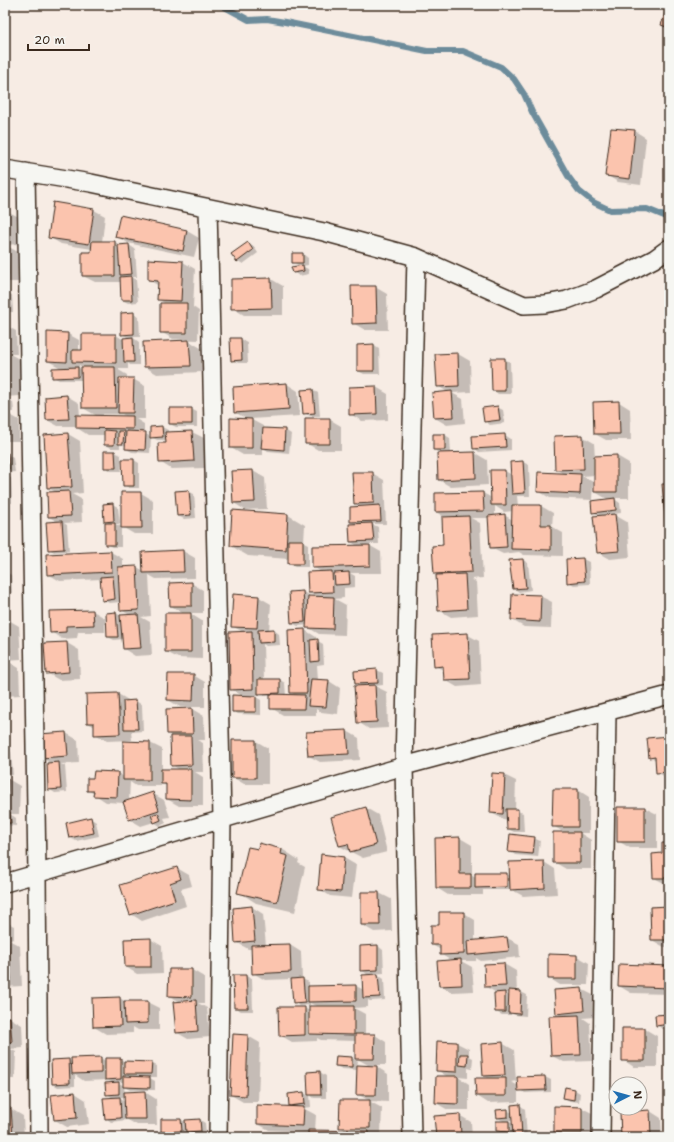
<svg xmlns="http://www.w3.org/2000/svg" width="674" height="1142" font-family="'Shantell Sans',sans-serif">
<rect width="100%" height="100%" fill="#f7ece4"/>
<filter id="ink" filterUnits="userSpaceOnUse"><feTurbulence type="fractalNoise" baseFrequency=".025" numOctaves="2"/><feDisplacementMap in="SourceGraphic" scale="8" xChannelSelector="R" yChannelSelector="G"/><feConvolveMatrix kernelMatrix="1 2 1 2 8 2 1 2 1" color-interpolation-filters="sRGB"/></filter>
<g filter="url(#ink)">
<path fill="#0003" fill-rule="evenodd" d="M635,131L646,138L641,185L618,182L606,175Z
M5,210L19,217V244L5,245L18,252L19,282H5Z
M94,210L105,216L102,242H115L122,246L129,245L135,249L137,277H131L136,280L138,302L128,303L122,300L121,282H95L83,276L92,253V249L61,244L49,237Z
M121,216L187,231L199,238L194,257L128,243L116,236Z
M248,244L254,247L258,253L243,264L238,261Z
M303,254L308,258V265L302,266L308,269L309,274L299,276L293,272L300,266L293,262Z
M149,260L183,262L195,269L193,307L199,311L198,340L173,339L161,332L166,304L158,299L159,286L149,280Z
M271,279L283,286V315H244L232,308V280Z
M375,287L387,294L388,330H365L353,323Z
M5,292L12,295L13,312H5Z
M134,313L139,317L140,337H132L139,342V365H130L128,363V369H117L127,375V379H133L145,386V419H136L144,424V433L151,437L162,427L168,430V433L192,432L204,438L205,468L171,469L160,462L167,443V440H157L151,437L150,453L132,452L126,449L127,446L120,444V448H111L105,444V435H88L77,428V426H58L47,420L67,396L79,403L80,416H97L83,408L82,380H59L53,377L61,368L48,361L68,334L79,340V351H83V335H116L124,340L129,338L122,334ZM79,365L82,367V370L79,368ZM103,414H122L127,417L103,416Z
M5,325L16,331L17,354H10L19,359L20,396L5,397Z
M231,339H241L247,342L248,363H238L232,360Z
M189,341L201,348L202,372L157,374L145,367Z
M373,345L379,349L380,374H364L358,371Z
M458,354L470,361L471,392L452,393L463,399L465,423L447,425L435,418L449,393L438,386Z
M504,359L510,362L511,394H498L493,390Z
M287,384L298,391L300,416L250,419L263,426V429L285,430L291,434L289,453L268,451L263,448V455H243L231,448L248,420L235,412Z
M376,387L388,394V420L362,421L350,414Z
M313,390L318,393L320,416H310L304,413Z
M5,399H8L13,402L14,412H5Z
M619,402L630,409L631,440H606L595,434Z
M497,407L503,410L505,423L490,425L485,421Z
M191,409L197,412V427H176L170,424Z
M5,412L19,420V441H5Z
M329,419L341,426V450H318L306,443Z
M68,434L80,441L83,493L72,494L81,499L82,522L64,523L67,525L69,551L54,552L49,549L58,522L49,517L56,492L48,488Z
M445,435L450,438L451,454L475,453L487,460L488,485L451,487L439,480L441,454L434,450Z
M505,435L511,439V450L479,452L474,448Z
M582,436L594,443L595,457L617,456L629,463V498H613L620,503L621,513L613,514L627,522L630,557L610,559L598,552L601,516L593,512L609,500L595,492V475L582,476L593,482L592,500L550,498L538,491L565,475L556,469Z
M105,452H115L121,455V471H111L105,467Z
M7,454L13,458L15,472L5,473V455Z
M134,460L139,463V488H129L124,485Z
M523,462L529,465L530,496H517L518,506H541L553,513L552,527L563,533V556L524,555L519,552L503,554L491,548L489,518H471L480,523L483,578L471,579L476,582L478,615L451,617L439,610L437,575L435,573L444,546L446,518L436,512L483,493L492,498L505,471L512,475ZM495,506L504,512L513,511V520L504,515L495,516Z
M253,471L265,478L267,509L245,510L234,503Z
M372,473L384,480L386,524H372L378,527L379,544H367L381,552L382,573H350L355,576V587L344,588V598L335,599L346,605L345,635L319,634L307,627L308,625L298,626L292,623L303,592L309,595V597H317L309,593L323,573L313,567L358,546L351,542L357,525L351,522L361,507L355,504Z
M5,475L11,478L12,503H5Z
M188,491L194,494L196,518L184,519L178,516Z
M141,493L153,500V534H134L122,527Z
M112,504L118,507L120,524H115L121,527V547H112L106,544L111,524L105,521Z
M288,515L305,525L304,542L308,544V567H295L289,564V559L248,556L231,546Z
M183,551L195,558V578L156,579L149,575L151,616L141,617L150,622L152,655L135,656L124,649L123,639L114,640L108,637L116,613L121,616L130,615L121,610V602L109,603L103,600L101,579L60,581L48,574L111,552L123,559V568L137,567L144,571Z
M583,559L589,562L590,584L574,585L568,582Z
M523,560L528,563L531,590L519,592L513,588Z
M5,571L11,575L12,593H5Z
M191,583L203,590V613H189L202,621V659L178,658L166,652L184,614L171,606Z
M540,596L552,602L551,628L524,627L512,620Z
M259,597L271,604L269,631L274,630L279,634L280,645L266,646L263,644L264,680H280L285,683L286,696H296L291,692L305,630L316,637V640L323,644L324,664L317,665L318,680L329,681L340,688L338,714L321,712L316,709V715H283L271,708V696H254L261,700V715L238,714L233,711L244,697L231,689L243,632L232,626Z
M93,611L105,618V632H78L77,638L62,639L51,632Z
M7,619L19,626L21,659L6,660L19,668L20,695L5,696V620Z
M468,635L479,641L481,685L457,687L445,680V671L435,666Z
M67,643L79,650L80,679L59,680L47,673Z
M377,670L383,673V685L375,686L387,692L388,728L369,729L358,722L361,686L356,683Z
M193,675L205,682V707H180L168,700Z
M118,694L130,701H136L142,705L143,731L131,732L132,740L107,741L95,734V727L88,723L87,695Z
M192,709L204,716L205,740H197L203,743L204,772H195L203,777V806H179L167,799V786L161,783V786H136L130,782L129,801L152,793L164,800L170,817L164,818L166,823L160,826L154,822L141,826L129,819L124,803L106,802L88,790L118,773L124,777L150,743L162,749V770H180L172,765L171,736L168,734L167,710Z
M347,731L359,738L360,760L320,762L309,756L307,733Z
M66,733L78,740L79,763L61,764L65,766L67,792L55,793L49,789L52,764L42,758Z
M669,737V779L657,772L656,760L650,757Z
M256,741L268,748V784H244L232,777Z
M5,749L11,752L13,775H5Z
M504,775L516,781L515,810L523,813L524,832H514L508,829V820L503,819L491,813Z
M5,779H8L20,786L19,814H10L16,818V826L5,825Z
M578,790L589,797V833H580L591,840V869H566L554,862L565,833L553,826Z
M366,808L378,815L387,852L363,858L339,846Z
M645,808L657,814V848H630L618,841Z
M90,818L96,822L99,836L76,841L70,838Z
M460,838L472,845V876L476,878L507,874L510,876L544,862L555,869L557,894L523,896L512,890H483V895H448L437,888Z
M534,838L540,841L538,857L515,855L509,851Z
M669,844V884H666L654,878Z
M282,849L299,860L298,863L305,867L295,912L256,903L239,892L259,850Z
M322,855L344,858L356,865L352,898L330,896L319,889Z
M177,868L189,875L192,886L181,889L186,906L142,921L131,914Z
M362,893H379L391,899L392,931L374,932L362,925Z
M252,907L263,914L266,946L290,945L301,952L302,979L309,982V987L356,986L364,990L378,975L384,979L385,1000L370,1001L368,1000V1007L354,1008L365,1014V1035H375L386,1042V1065H368L356,1058V1041L321,1040L317,1038V1041L292,1042L280,1035L304,1008L310,1011L318,1007L310,1003V1005L299,1006L294,1002L292,979L265,980L253,973L252,949H248L236,942ZM350,1031L356,1035V1037L349,1033Z
M669,907V947H664L652,940Z
M463,913L475,920V941L507,938L519,944L520,957L481,961L476,958V961H461L472,967L474,991L452,992L440,986L452,961L440,954L441,950L432,945L440,926Z
M5,923H8L14,926V939L9,940L20,946L22,986L5,987Z
M150,939L162,946L163,973L137,974L126,967Z
M378,946L383,950L384,973L367,974L361,970Z
M577,956L589,963L588,985H560L549,978Z
M504,964L516,971L517,992H521L527,995L526,1016L515,1015L511,1013V1015H502L496,1012L495,992L486,987L485,965ZM505,993H510V996Z
M669,967V994L631,993L619,986Z
M192,970L204,977V1003H198L207,1008L210,1037L188,1039L176,1032L181,1002L169,996Z
M234,976H246L252,979L253,1011H241L235,1008Z
M581,989L593,995L595,1017L583,1018L590,1023L592,1061L564,1062L552,1056L563,1017L557,1013Z
M120,998L126,1002H147L159,1008V1030H138L133,1027V1033L106,1034L94,1027L93,999Z
M669,1015V1028L662,1029L657,1025Z
M5,1018H10L22,1025L23,1048L10,1049L16,1052L15,1079H5Z
M645,1029L657,1036V1067H634L623,1060Z
M234,1035L248,1036L260,1043L258,1102H243L231,1095Z
M457,1043L469,1049V1056L473,1058L472,1069L468,1068V1078L458,1077L469,1084V1110H448L436,1103L448,1077L437,1070Z
M502,1043L514,1050L516,1081L511,1082L519,1086L545,1077L551,1080V1092L525,1093L518,1089V1102L488,1103L477,1096L490,1079L484,1076Z
M100,1058L106,1061L120,1059L125,1062L151,1063L157,1066V1077H148L155,1081V1090H130L124,1087L125,1093L145,1092L156,1099L157,1125H137L126,1119V1120L111,1122L106,1118L113,1098L107,1094L114,1083L107,1080L84,1081L75,1075V1086L58,1087L53,1084L68,1060L72,1062ZM126,1074L132,1077H126ZM117,1082H124V1086ZM119,1097H125V1101Z
M352,1058L358,1061L357,1066L377,1067L388,1074V1102L369,1101L382,1108L381,1134H373L377,1137H309V1132L269,1130L258,1124L294,1108L290,1105L289,1095L304,1093L309,1096L308,1073L320,1072L326,1076V1098H314L310,1095L311,1107L303,1108L316,1115L315,1131L348,1132L340,1127L370,1101L357,1094L358,1070L342,1069L336,1066Z
M575,1090L580,1093L579,1102L570,1101L564,1098Z
M75,1093L86,1100L89,1124L67,1127L55,1120Z
M520,1105L525,1109L527,1137H517L514,1134H502L497,1131L505,1122L498,1118L507,1110L512,1113ZM513,1120V1124L507,1121Z
M582,1108L594,1114V1137H563L555,1132Z
M11,1109L23,1116L24,1137H5V1110Z
M650,1111L661,1118L662,1137H622Z
M459,1115L471,1122L472,1137H437L435,1117Z
M162,1120H181L186,1122L200,1120L205,1123L206,1134L193,1135L187,1132V1134L168,1135L162,1131Z"/>
<g fill="none" stroke-linecap="round" stroke-linejoin="round">
<path stroke="#6d8c9b" stroke-width="6" d="M221,5L249,20L267,19L285,22L427,51H463L501,67L514,79L524,94L532,112L568,176L579,191L593,202L610,210L647,209L669,218"/>
</g>
<path fill="#fbc4ae" stroke="#3b2a1e" d="M668,5H669V28L661,25Z
M611,128L635,130L630,179L605,176Z
M53,202L94,209L89,244L48,238Z
M5,209H7L8,238H5Z
M120,215L187,230L183,251L115,237Z
M92,241H115V276H82V252H91Z
M248,242L253,250L237,262L231,254Z
M5,244H7L8,275L5,276Z
M129,244L132,274L120,275L118,245Z
M292,253H303V263H292Z
M148,259L183,261L181,301L157,300L158,281L148,280Z
M303,265L304,271L293,273L291,267Z
M131,276L132,300H121L120,277Z
M271,278L272,308L231,309V279Z
M351,286H376L377,323L352,324Z
M5,291H7V309L5,310Z
M160,303H187V333H160Z
M134,312V334L121,335V313Z
M47,332L68,333L67,362L47,361Z
M82,334H116V363L72,362V350H82Z
M133,337L134,362H124L123,338Z
M230,338H241L242,360L231,361Z
M189,340L191,366L144,367L143,342Z
M374,344V371H357V345Z
M5,352H7L8,390H5Z
M458,353L459,386L437,387L435,354Z
M491,358H505V391H492Z
M78,367V377L52,378V368Z
M81,367H115L116,408H82Z
M119,378H134L133,413H118Z
M287,383L289,409L234,413L233,387Z
M376,386L377,414L349,415V387Z
M313,389L315,413L303,414L301,390Z
M452,391L454,417L434,418L432,393Z
M67,395L69,419L46,420L45,397Z
M5,398H8V409H5Z
M619,401L620,434H594L593,402Z
M498,406L500,420L484,422L482,408Z
M169,408H192V424H169Z
M5,412H7V435H5Z
M76,415L133,416V429L76,428Z
M230,418L252,419V448H230Z
M305,418H330V444H305Z
M162,426L163,437L150,438V427Z
M263,428L285,429L284,450L261,448Z
M104,430L115,431L114,445H104Z
M118,431H124L123,444H118Z
M126,431L146,432L145,450L125,449Z
M192,431L194,461L159,463L158,443H166L165,432Z
M68,433L72,487L47,488L44,435Z
M433,434H445V450H433Z
M505,434L506,447L473,449L472,436Z
M583,435L584,469L555,470L554,436Z
M104,451H115L116,468H104Z
M475,452L476,478L438,480L437,453Z
M8,453L9,469L5,470V454Z
M617,455V492H594V456Z
M122,459H134V486H123Z
M523,461L525,493L512,494L510,462Z
M253,470L255,502L233,503L231,471Z
M490,470H505L506,505H491Z
M352,472H373L374,503L354,504Z
M538,472L581,474L580,494L537,492Z
M5,474L6,500H5Z
M662,484H669V528L666,529Z
M189,490L191,515L177,516L175,491Z
M69,491L71,516L48,517L47,492Z
M121,492H141L142,528H121Z
M483,492L484,511L435,512V493Z
M615,498L616,510L592,513L591,501Z
M113,503L114,521L104,522L103,504Z
M380,505L381,521L350,522V507Z
M512,505H541V525H551V550L511,549Z
M232,510L288,514L286,550L230,546Z
M505,514L507,547L490,548L488,516Z
M615,514L619,551L597,553L593,516Z
M469,516L472,572L434,574L432,546L443,545L442,517Z
M62,521L64,549L48,550L46,522Z
M105,523H115V545H105Z
M372,523L374,541L350,542L349,524Z
M288,540H303V564H288Z
M370,545V566L312,568V546Z
M183,550L184,572L143,573L142,552Z
M111,551L112,572L47,575L46,554Z
M583,558L585,581L567,583L566,559Z
M523,559L526,588L513,589L509,560Z
M137,566L139,610L120,611L118,567Z
M5,570H6V590H5Z
M332,571L333,592L308,593L307,572Z
M349,572L350,584L335,585L334,573Z
M465,574L467,609L438,611L436,575Z
M113,576L115,599L102,601L100,577Z
M192,582V606H170L169,583Z
M303,591L305,622L291,623L289,592Z
M233,594L259,596L257,628L231,627Z
M512,594L541,595L540,622L511,620Z
M308,596L334,597L333,629L306,628Z
M93,610L94,625L66,626V632L50,633L49,611Z
M116,612L118,637H107L106,613Z
M165,613H191V652H165Z
M138,614L141,648L123,649L120,615Z
M7,618L10,652L5,653V619Z
M274,629V642L259,643L258,630Z
M305,629L307,693H290L288,630Z
M252,631L253,689L230,690L229,632Z
M468,633L470,679L444,680L443,666L434,667L432,635Z
M318,639L319,661L311,662L310,640Z
M67,642L69,672L46,674L44,643Z
M5,660H8L9,689H5Z
M377,669L378,683L355,684L354,671Z
M168,674H194L193,701L167,700Z
M258,679H280V693L258,694Z
M311,679L329,680L326,707L308,706Z
M375,685L377,722L357,723L354,686Z
M118,693L120,734L94,735V723H87L86,694Z
M270,694L305,695L304,709H270Z
M232,695L256,696V712H232Z
M136,700L138,729H124L123,701Z
M192,708L193,734H167L166,709Z
M347,730L349,754L308,756L306,732Z
M66,732L68,756L41,758L39,734Z
M170,736H191L192,765L171,766Z
M669,736V772L656,773L655,757L649,758L647,738Z
M232,740H256V778H232Z
M123,741L150,742V780H123Z
M5,748L8,772H5Z
M59,762L61,789L48,790L47,763Z
M161,769H191V800L166,799V784H161Z
M94,771L118,772L117,797L93,796L94,791H87V778H93Z
M492,773L505,774L503,814L490,813Z
M5,778H8L7,808H5Z
M553,789H578V827H552Z
M153,792L159,810L129,820L123,802Z
M366,807L376,845L350,852L348,844L339,846L331,817Z
M617,807H645V842H617Z
M506,809H518V829H507Z
M10,813L11,823H5V814Z
M158,813L161,820L154,823L151,815Z
M91,817L94,833L69,838L66,823Z
M553,832H580V863H553Z
M510,834L535,837L533,854L508,852Z
M460,837V874H471V888H436L435,838Z
M259,843L282,849L281,854L288,856L277,902L237,893L248,847L258,849Z
M662,843H669V878H653L652,854L662,853Z
M321,854L344,857L341,892L318,890Z
M544,861L545,888L510,890L509,862Z
M177,867L181,879L170,883L175,900L130,915L120,885Z
M475,873H507V887L475,888Z
M361,892H379L380,925H361Z
M252,906L255,941L235,943L233,908Z
M669,906V940H651L650,907Z
M439,912H464V954L440,955V945H431V925H439Z
M5,922H8V937H5Z
M507,937L509,951L468,955L467,941Z
M5,938H8L11,980H5Z
M151,938V967H125L124,939Z
M290,944L291,972L252,974L251,945Z
M378,945V970L360,971V946Z
M548,954L577,955V979H548Z
M461,959L462,985L439,986L437,961Z
M504,963L506,986L485,987L484,964Z
M619,964L669,966V988L618,986Z
M169,969H192V997L168,996Z
M378,974L380,997L363,998L362,975Z
M233,975H246L248,1008H234Z
M303,978L305,1002L293,1003L291,979Z
M356,985V1001L308,1002V986Z
M582,988L584,1011L556,1014L554,990Z
M509,990L521,991L520,1014L508,1013Z
M505,992V1012H495L494,993Z
M120,997L121,1026L93,1027L92,998Z
M196,1000L198,1031L176,1033L173,1002Z
M124,1001H148V1023L125,1024Z
M309,1006H354V1035L309,1034Z
M278,1007H305V1035L279,1036Z
M669,1014V1024L656,1026L655,1015Z
M579,1015L581,1055L551,1056L549,1016Z
M5,1017H10L12,1042H5Z
M622,1028H645V1061H622Z
M233,1034L248,1035L246,1096L230,1095Z
M355,1034H375L374,1059H355Z
M437,1041L457,1042V1072L436,1071Z
M503,1042L505,1075L483,1076L481,1044Z
M5,1048H10V1076H5Z
M460,1054H468L467,1066L459,1065Z
M336,1056L352,1057V1067L335,1066Z
M101,1057V1073L72,1074L71,1058Z
M105,1058H121V1079L105,1080Z
M69,1059L70,1083L52,1084L51,1060Z
M124,1061L152,1062L151,1074H124Z
M357,1065L377,1066L376,1095H356Z
M320,1071L321,1095H308L307,1072Z
M123,1076L150,1077V1088L123,1087Z
M436,1076H458V1104L435,1103Z
M545,1076L546,1090L518,1091L517,1077Z
M475,1078H506V1096H476Z
M119,1082V1094L106,1095L105,1083Z
M565,1087L575,1089L574,1100L563,1098Z
M145,1091L146,1119H125L124,1092Z
M75,1092L77,1118L54,1120L51,1095Z
M304,1092L305,1104L289,1106L288,1094Z
M120,1097L121,1118L105,1119L103,1098Z
M340,1100H370V1128H339Z
M520,1104L522,1135L513,1136L511,1105Z
M257,1105L304,1107L303,1126L257,1124Z
M554,1106L582,1107V1133H554Z
M11,1108L13,1137H5V1109Z
M508,1109V1117L497,1118L496,1110Z
M650,1110L651,1137H621L620,1112Z
M460,1114L461,1136L436,1137L434,1116Z
M161,1119H181L182,1131L161,1132Z
M200,1119L201,1131L186,1132L185,1120Z
M496,1121H509V1132L496,1131Z
M308,1130L369,1131V1137H308Z"/>
<g fill="none" stroke-linecap="round" stroke-linejoin="round">
<defs>
<path id="street" d="M5,169L91,183L324,232L416,257L524,305L545,304L567,300L596,289L654,259L669,248
M26,172L37,873L39,1137
M208,208L222,819L218,1137
M5,883L404,766L669,695
M412,1137L404,766L416,257
M601,1137L607,712"/>
</defs>
<use href="#street" stroke="#3b2a1e" stroke-width="20"/>
<use href="#street" stroke="#f6f6f2" stroke-width="17"/>
</g>
</g>
<rect width="674" height="1142" fill="none" stroke="#f6f6f2" stroke-width="20"/>
<rect x="10" y="10" width="654" height="1122" fill="none" stroke="#3b2a1e" stroke-width="1.5" filter="url(#ink)"/>
<g transform="translate(628 1096) rotate(84)"><circle r="19" fill="#f6f6f2" stroke="#aba49d"/>
<path d="M0-3L7 15L0 10L-7 15Z" fill="#1f6fb2"/>
<text y="-6" font-size="11" font-weight="bold" text-anchor="middle" fill="#3b2a1e">N</text>
</g>
<path d="M28 44v6h61v-6" fill="none" stroke="#3b2a1e" stroke-width="2"/>
<text x="34" y="44" font-size="12" fill="#3b2a1e" stroke="#f6f6f2" stroke-width="3" paint-order="stroke">20 m</text>
</svg>
